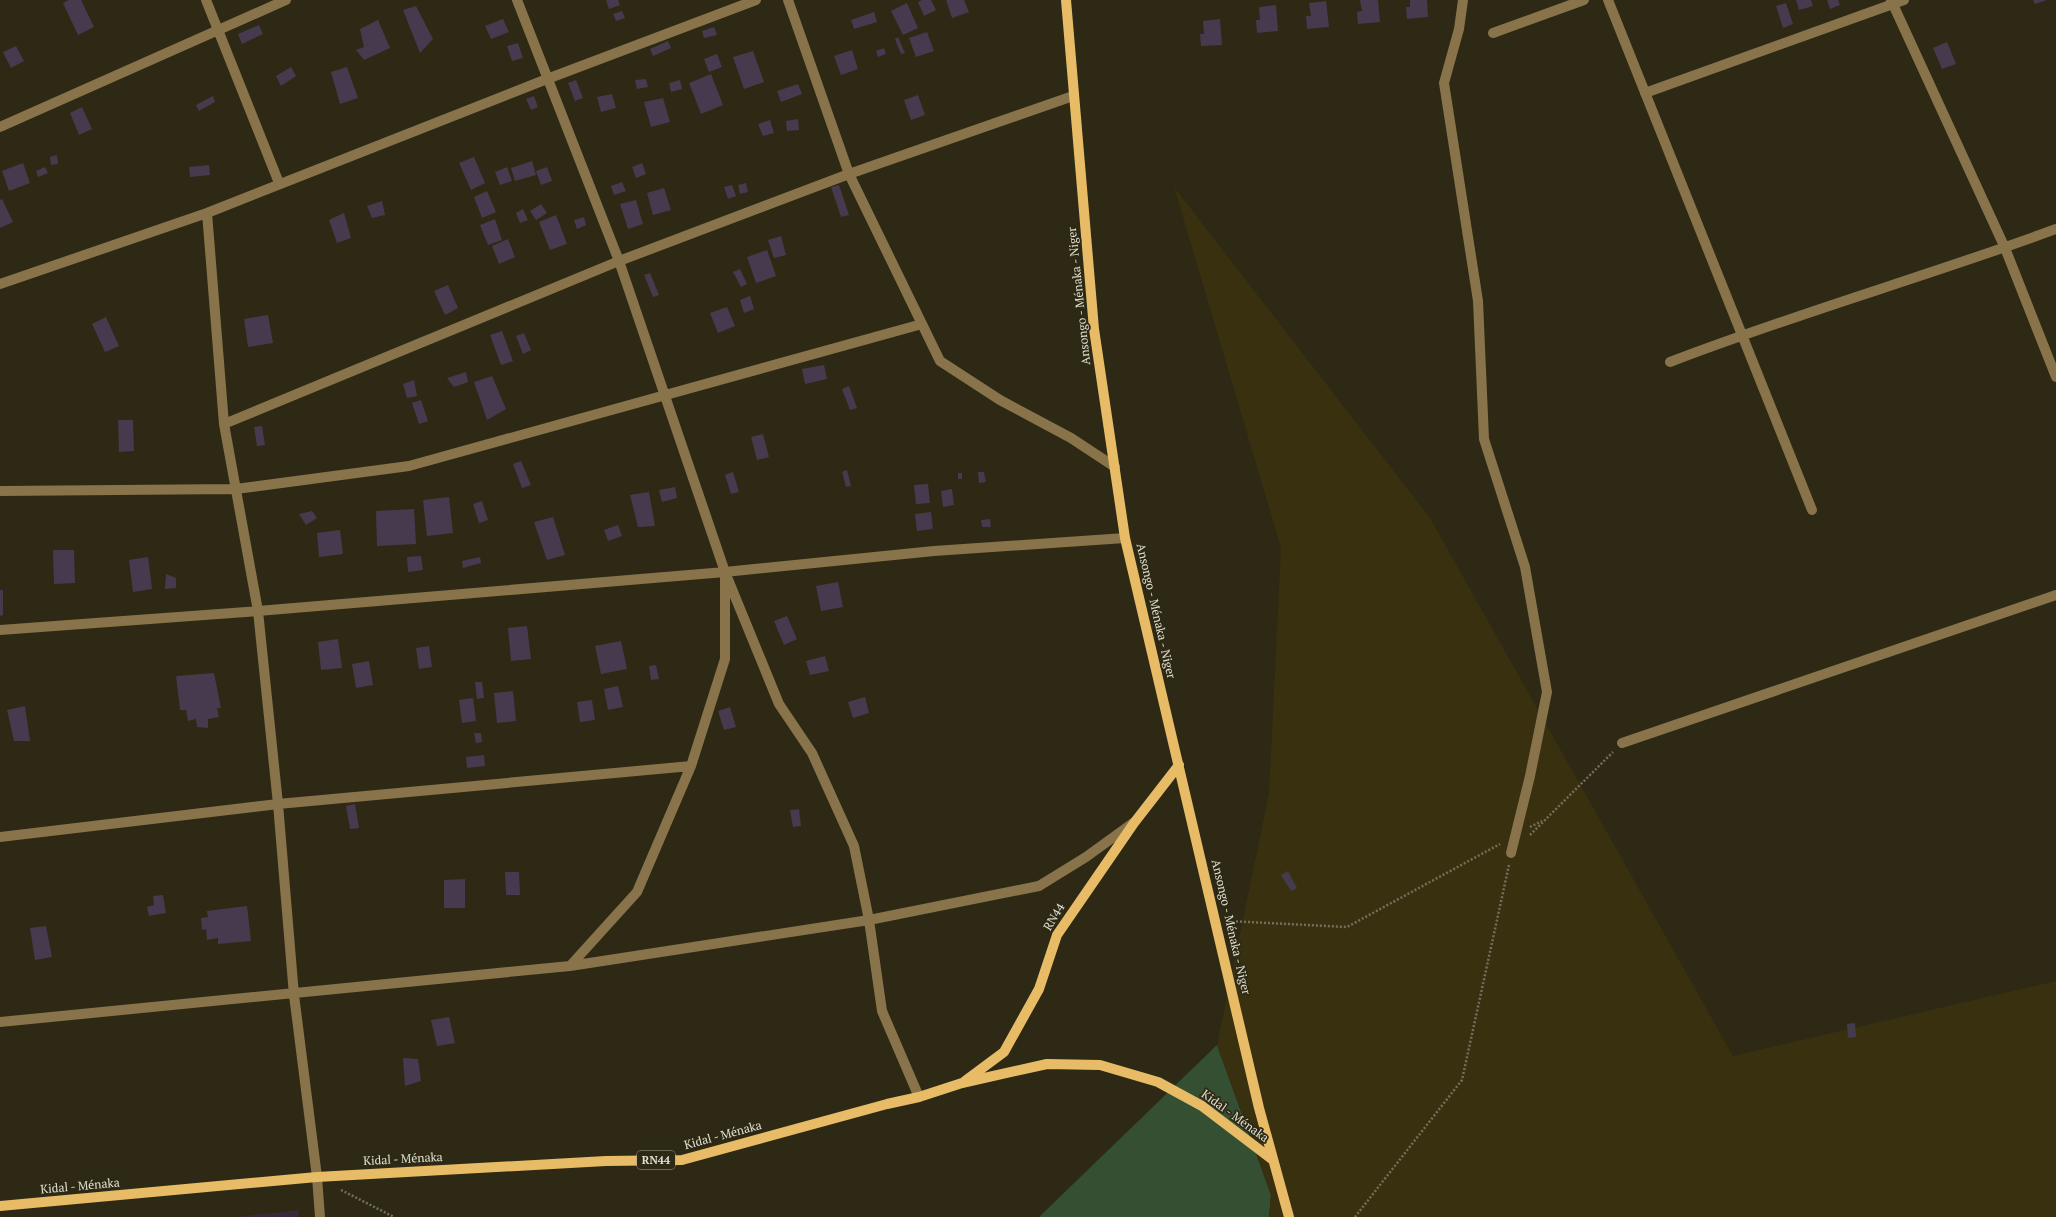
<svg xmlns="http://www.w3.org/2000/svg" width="2056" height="1217" font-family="'PT Serif',serif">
<rect width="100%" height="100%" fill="#2d2914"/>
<path fill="#372b39" d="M298,1210L299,1217H237Z"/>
<path fill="#354f33" d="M1217,1045L1271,1195L1269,1217H1039Z"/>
<path fill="#38300f" d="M1174,187L1430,518L1733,1056L2056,981V1217H1269L1271,1194L1217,1045L1269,793L1281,548Z"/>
<path fill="#463b4e" d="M69,0H81L94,27L78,35L63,3Z
M606,0H618L620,5L609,9Z
M922,0H931L936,10L924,16L918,2Z
M946,0H964L969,12L952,18Z
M1360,0H1378L1380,22L1358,24L1357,12L1362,11Z
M1410,0H1427L1428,17L1407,19L1406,7H1410Z
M1796,0H1811L1813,6L1799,10Z
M1827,0H1838L1840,5L1830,9Z
M2033,0H2047L2035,4Z
M1326,1L1329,27L1307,29L1306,16H1311L1309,3Z
M907,3L918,28L903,35L891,11Z
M1786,3L1793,24L1783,28L1776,6Z
M1276,5L1278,31L1257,33L1256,20H1260L1259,7Z
M416,6L433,39L420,53L403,10Z
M622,11L625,18L616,21L613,14Z
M874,12L877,22L854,29L851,20Z
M503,19L509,32L491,39L485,26Z
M1220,19L1222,45L1201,46L1200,34H1204L1203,21Z
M378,20L390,48L364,60L356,50L364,47L360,29Z
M259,25L263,34L242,44L238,34Z
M714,27L717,35L704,38L702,31Z
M927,32L934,51L916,57L909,38Z
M898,37L905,53L901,54L895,39Z
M668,41L671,48L653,56L650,49Z
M1947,42L1956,64L1942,69L1933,48Z
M518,43L523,58L512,61L507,46Z
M16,46L24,61L11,68L3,52Z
M884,48L886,54L878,57L876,51Z
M852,50L858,69L841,75L834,56Z
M753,51L764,82L744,89L733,57Z
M717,54L722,67L709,72L704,59Z
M291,67L296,76L281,86L276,76Z
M347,67L358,98L340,104L331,72Z
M711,74L723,105L701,114L689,83Z
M646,79L648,87L637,89L635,80Z
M576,80L583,98L575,101L568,83Z
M680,80L682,89L671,92L669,83Z
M798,84L802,94L781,102L777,91Z
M612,94L616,108L601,112L597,97Z
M918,95L925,115L911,120L904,100Z
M213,96L215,102L199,111L196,105Z
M534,96L538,107L531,110L526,99Z
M663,98L670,122L651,127L644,102Z
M82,107L92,129L79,135L70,113Z
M798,119L799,130L787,131L786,121Z
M770,120L774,133L763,136L758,124Z
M57,155L58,164L51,165L50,157Z
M474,157L485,183L471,190L459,163Z
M532,161L536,175L515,181L511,168Z
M23,163L30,183L9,191L2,171Z
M642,163L646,174L636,178L632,167Z
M209,165L210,175L190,177L189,167Z
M45,167L48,173L38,177L36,171Z
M507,167L512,181L500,185L495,172Z
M547,167L552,181L541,185L536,171Z
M622,182L626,191L614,195L611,186Z
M746,183L748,192L740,194L738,185Z
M732,185L736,196L728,199L724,187Z
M839,185L849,215L841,217L831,187Z
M664,188L671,210L653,215L647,193Z
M487,191L496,212L482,218L474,197Z
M2,199L13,222L0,228V200Z
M636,200L643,224L628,229L620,204Z
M382,201L385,215L372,218L367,206Z
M541,204L547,213L536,220L530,211Z
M523,209L528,220L520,223L516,213Z
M344,213L351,238L337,243L329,220Z
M556,215L567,244L550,250L539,222Z
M584,217L586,225L577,229L574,220Z
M495,219L502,240L488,245L480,225Z
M781,236L786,255L774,258L768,240Z
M508,239L515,257L499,264L492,246Z
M767,250L776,276L756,283L747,257Z
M740,269L747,284L741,287L733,272Z
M650,273L659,295L653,297L644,275Z
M448,285L458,308L445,315L434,291Z
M750,296L754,309L744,313L740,300Z
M727,307L735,326L718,333L710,313Z
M268,315L273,343L248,347L244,319Z
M106,317L119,346L105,352L92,324Z
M502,331L513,361L501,365L490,335Z
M524,333L531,350L523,354L516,336Z
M824,365L827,379L805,384L802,369Z
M466,372L468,382L454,387L447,378Z
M492,376L506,409L487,420L474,382Z
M414,380L417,396L407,398L403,384Z
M849,386L857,408L850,410L842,389Z
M421,400L428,421L419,424L412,403Z
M118,420H133L134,451L119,452Z
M262,426L265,445L257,446L254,427Z
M763,434L769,457L757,460L751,437Z
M521,461L531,485L522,488L513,464Z
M847,470L851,486L846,487L842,472Z
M733,472L739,492L731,494L725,475Z
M978,472H984L986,482L979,483Z
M958,473H962V479H958Z
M928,484L930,503L916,504L914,485Z
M675,487L677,498L662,502L659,490Z
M952,489L954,505L943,507L941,491Z
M649,492L655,526L638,527L630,495Z
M449,497L453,533L427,536L423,500Z
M482,501L488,520L479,523L473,504Z
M414,509L416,544L377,546L376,511Z
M312,511L317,518L306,525L299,514Z
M931,512L933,529L917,531L915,514Z
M553,517L565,555L547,560L534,522Z
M990,519L991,527H982L981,520Z
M618,525L622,536L608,541L604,530Z
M340,530L343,554L319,557L317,533Z
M53,550H74L75,583L54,584Z
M421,556L423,570L408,572L407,557Z
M148,557L152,589L133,592L129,560Z
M480,557L481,563L463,568L462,561Z
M166,574L176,578V588L165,589Z
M838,582L843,607L821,611L816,586Z
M0,590H3V615L0,616Z
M787,616L797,639L784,645L774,621Z
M527,626L531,659L511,661L508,628Z
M338,639L342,668L321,670L318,642Z
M621,641L627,669L601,674L595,646Z
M429,646L432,667L419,669L416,648Z
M825,656L829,671L810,675L806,661Z
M369,661L373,685L356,688L352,664Z
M656,665L659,679L651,680L649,666Z
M214,673L221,708H217L219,717L208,719V728L197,727L196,719L188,721L186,710H180L176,676Z
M475,682H482L484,698L477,699Z
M618,686L623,707L608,710L604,689Z
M513,691L516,721L497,723L494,693Z
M865,697L869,713L853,718L848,702Z
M473,698L476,721L462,723L459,700Z
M592,700L595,720L580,722L577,702Z
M25,706L30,741H14L7,710Z
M730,707L736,727L724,730L718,711Z
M474,733H481L482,742L476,743Z
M484,755L485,766L467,768L466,757Z
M355,804L359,828L350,829L346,806Z
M799,809L801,826L793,827L790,810Z
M1288,871L1297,888L1291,891L1281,875Z
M505,872H519L520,895H506Z
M465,879V908H444V880Z
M163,895L166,913L149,916L147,907L154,905L153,896Z
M247,906L251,941L218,944V938L207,940L206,929L202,930L201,918L208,917L207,911Z
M46,926L52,957L35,960L30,928Z
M449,1017L455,1043L437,1046L431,1020Z
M1855,1023L1856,1037L1848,1038L1847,1024Z
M403,1058L418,1059L421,1081L405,1086Z"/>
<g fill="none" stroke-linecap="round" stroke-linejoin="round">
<path stroke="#736f5d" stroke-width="2.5" stroke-dasharray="2 2" stroke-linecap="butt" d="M1530,827L1542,821
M1530,835L1613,752
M1228,921L1347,927L1500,844
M341,1190L394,1217
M1355,1217L1462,1080L1509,865"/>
<path stroke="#88734b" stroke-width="10" d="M206,0L279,183
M517,0L619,261L725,572V659L691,766L637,892L570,966
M788,0L849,174L940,361L1000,400L1071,438L1115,467
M1463,0L1459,29L1444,83L1478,301L1484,439L1525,567L1547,692L1530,776L1511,853
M1608,0L1812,510
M1891,0L2005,248L2056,377
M1493,33L1584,0
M1645,93L1904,0
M0,127L286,0
M207,213L224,424L258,611L278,804L294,995L317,1177L320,1217
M0,284L207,213L547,79L756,0
M1670,362C1797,313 1928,276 2056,229
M224,424L619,261L849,174L1073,96
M0,491L236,489L409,466L922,324
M727,577L779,704L812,753L854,846L869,920L882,1011L919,1097
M0,630L258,611L725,572L934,551L1125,538
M1622,743L2056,595
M0,837L278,804L691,766
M0,1022L570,966L869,920L1039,886L1086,857L1133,823"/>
<path stroke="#e8bc66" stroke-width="10" d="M1066,0L1094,329L1125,538L1259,1108L1289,1217
M965,1081L1004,1052L1039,989L1057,935L1134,823L1179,765
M0,1206L317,1177L606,1161L682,1160L887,1104L919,1097L962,1083L1047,1064L1100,1065L1158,1082L1202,1106L1273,1160"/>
</g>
<g text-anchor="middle" stroke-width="3.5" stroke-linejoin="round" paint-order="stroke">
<rect fill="#2d2914" stroke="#aca99a" stroke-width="1" x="637" y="1151" width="38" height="18" rx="3"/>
<g font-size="11" font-weight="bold" fill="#e2e0d3">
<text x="656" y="1164">RN44</text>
</g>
<g font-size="12" fill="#e2e0d3" stroke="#2d2914">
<text transform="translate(1079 296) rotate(-96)" y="4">Ansongo - Ménaka - Niger</text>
<text transform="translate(1156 611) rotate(77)" y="4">Ansongo - Ménaka - Niger</text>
<text transform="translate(1054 917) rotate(-59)" y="4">RN44</text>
<text transform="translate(1231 927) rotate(77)" y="4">Ansongo - Ménaka - Niger</text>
<text transform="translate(1235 1116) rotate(36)" y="4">Kidal - Ménaka</text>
<text transform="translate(723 1135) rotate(-15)" y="4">Kidal - Ménaka</text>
<text transform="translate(403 1159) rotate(-3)" y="4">Kidal - Ménaka</text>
<text transform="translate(80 1186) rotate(-5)" y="4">Kidal - Ménaka</text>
</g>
</g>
</svg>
